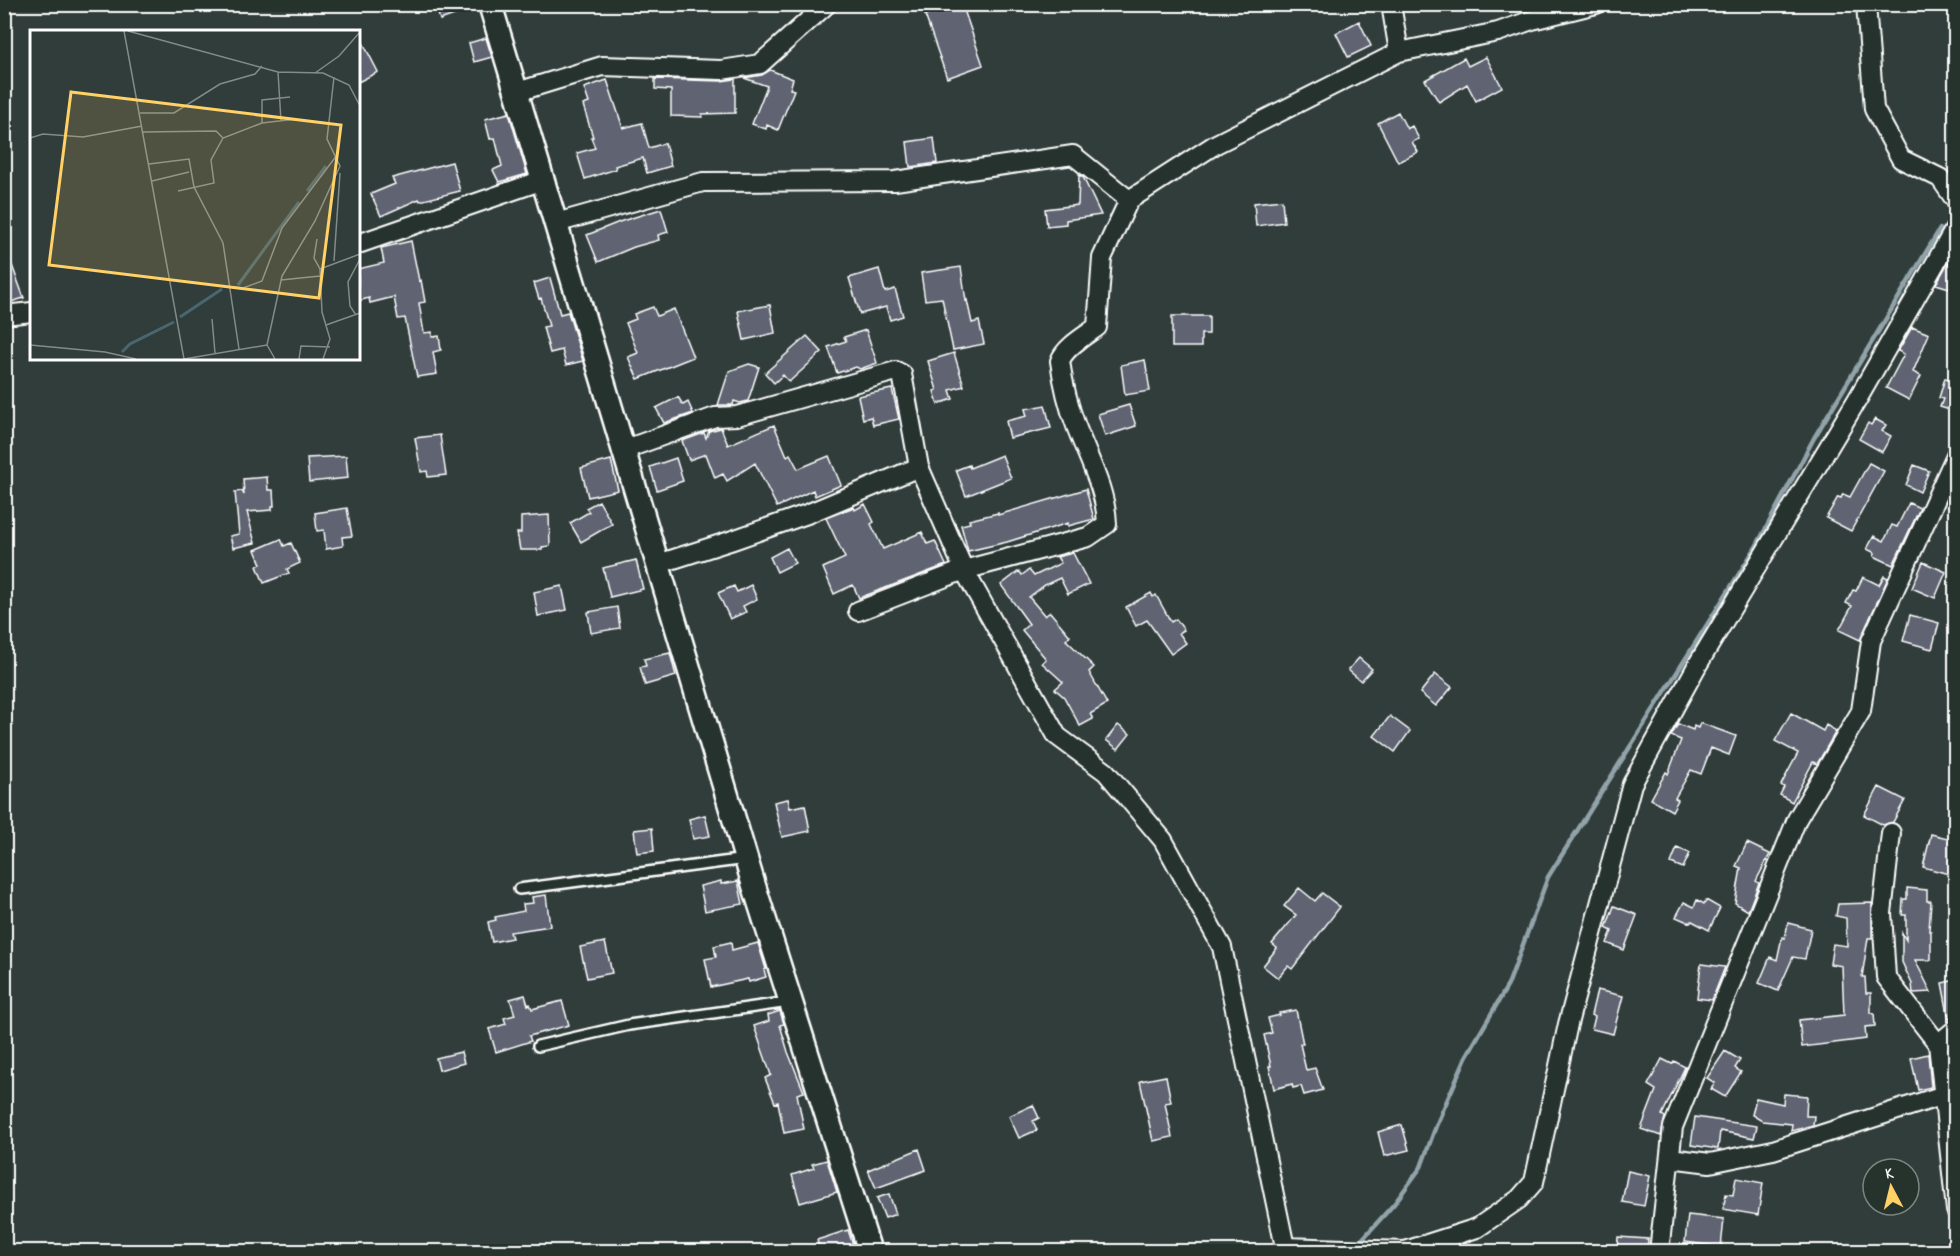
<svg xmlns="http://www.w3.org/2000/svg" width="1960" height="1256" font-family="'Indie Flower',sans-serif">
<rect width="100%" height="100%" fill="#313d3b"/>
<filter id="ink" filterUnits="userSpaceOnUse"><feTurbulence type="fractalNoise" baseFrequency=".0167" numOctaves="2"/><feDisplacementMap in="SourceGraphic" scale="12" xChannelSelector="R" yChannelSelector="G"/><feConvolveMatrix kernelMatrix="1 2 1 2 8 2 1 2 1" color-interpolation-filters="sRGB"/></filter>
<g filter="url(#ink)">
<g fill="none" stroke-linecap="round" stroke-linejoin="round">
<path stroke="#92a4aa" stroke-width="4.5" d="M1358,1244L1394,1204L1421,1167L1436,1126L1466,1057L1508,985L1548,877L1756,547L1814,438L1940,229"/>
</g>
<path fill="#5e6472" stroke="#fff" stroke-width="1.5" d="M435,4H453L457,14L440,20Z
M953,4H962L983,65L947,78L925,15Z
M1359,21L1371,46L1348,57L1336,33Z
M358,33L378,72L358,82Z
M486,38L492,57L474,62L469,43Z
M1486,57L1502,87L1476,101L1467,84L1439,102L1425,80L1464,58L1468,66Z
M770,70L793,79L790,89L794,90L778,130L767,125L766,129L752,124L767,86L744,78L762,75Z
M655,79L721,81L735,79V113L702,114V117L671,116V90L655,89Z
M607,80L623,128L642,123L649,148L665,143L671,166L647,173L643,158L615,166L616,169L585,179L577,153L595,148L591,137H593L583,105L589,103L584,88Z
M1398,112L1407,129L1412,126L1419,139L1412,142L1418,152L1398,162L1378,123Z
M509,113L527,174L499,182L493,170L502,166L495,138L490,139L485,119Z
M934,138L937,163L910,167L907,142Z
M452,162L460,191L420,201L419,199L381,216L371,194L395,184L392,178Z
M1079,175L1083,177L1101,215L1066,220V224L1047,226L1045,209L1078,205Z
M1282,200L1284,222L1256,226L1254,203Z
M661,209L668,232L658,235L659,240L634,247L598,262L587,235L622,221Z
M411,241L419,281L421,280L425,302L419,303L424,333L432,332V337L439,336L441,350L433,352L437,374L417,377L405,318L398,319L394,297L370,303L369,298L358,301V269L384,263L381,248Z
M6,249L24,298L4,304V250Z
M1948,263L1956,269V290L1936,284Z
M961,267L966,301L967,300L972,323L979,321L984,344L953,350L942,298L925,300L921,273Z
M879,269L885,292L895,289L903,316L890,320L886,307L860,314L849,278Z
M550,278L560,314L568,312L583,361L566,365L562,350L550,353L543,327L549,326L541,298L539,299L534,283Z
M770,305L775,333L744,340L738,311Z
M653,307L657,316L674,309L693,357L638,379L628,357L638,353L626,323L636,319L634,314Z
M1172,316H1209V334H1201V347H1172Z
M1912,327L1929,334L1913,372L1921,376L1909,400L1886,388L1904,354L1898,351Z
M866,330L877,363L860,369L856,367L837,373L828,347L846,341L844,337Z
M807,336L822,352L789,382L783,375L774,383L765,373Z
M954,353L964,386L950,390L953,399L938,404L934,391L937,390L928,361Z
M1145,360L1150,391L1125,395L1121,365Z
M749,364L759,367L748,401L740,403L734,401L733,405H718L729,371Z
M1953,368L1956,369V412L1940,407L1943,399L1939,398L1945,378L1949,379Z
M892,389L899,419L873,425L871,417L863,419L858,396Z
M678,397L683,405L688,402L693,413L664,423L656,408Z
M1045,405L1051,428L1010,438L1006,421L1027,416L1025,409Z
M1129,405L1136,426L1105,436L1098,414Z
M1875,419L1886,425L1882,431L1891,436L1882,452L1859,439L1868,423L1871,425Z
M774,425L787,456L790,454L798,469L829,456L841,485L815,496L813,490L777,507L755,463L727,481L723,474L715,478L706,454L689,460L682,441L704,433L706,438L709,431L721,428L728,445Z
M440,435L446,475L428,477L427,471L421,472L415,438Z
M1002,455L1011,478L966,496L956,470L969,465L970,468Z
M346,456L348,478L309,482L307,458Z
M676,458L683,481L657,490L650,467Z
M611,460L618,490L588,497L581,468Z
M1869,463L1884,471L1851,531L1826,518L1838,497L1841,498L1843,494L1850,497Z
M1914,465L1929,471L1920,492L1906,485Z
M267,477L268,490H273L274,506H272V510L247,512L255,543L233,548L230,536L239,534L235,492L242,491L244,495L243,479Z
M1086,489L1094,519L1068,526V523L1007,542L968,551L961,525L970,523L969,520L998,513V515Z
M599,501L612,524L581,542L570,523L589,512L586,508Z
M1909,503L1920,508L1893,565L1874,556L1875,553L1867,549L1874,536L1884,541L1892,525L1897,527Z
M865,504L874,522L871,524L883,549L922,532L927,544L935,541L946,565L859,598L853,585L834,594L823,568L845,558L826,518L854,507L855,510Z
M347,508L352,536L342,537L343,546L326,549L324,530L317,531L315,513Z
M549,515L550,546L542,547V550H520L517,533H521V517Z
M281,539L284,546L291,543L300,563L287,569L289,573L264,583L257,566L261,564L255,550Z
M787,548L795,563L777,572L770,557Z
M1073,553L1089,584L1068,594L1060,578L1045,585L1029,597L1045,616L1050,612L1070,636L1066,640L1094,667L1089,672L1107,704L1090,714L1093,719L1080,726L1064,697L1055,689L1063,682L1042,663L1046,659L1022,630L1029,624L1001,585L1019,571L1022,575L1029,570L1034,576L1061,563L1057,557Z
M636,560L643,589L610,597L603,568Z
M1923,562L1946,572L1935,598L1912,588Z
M1884,576L1888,578L1860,640L1839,630L1852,606L1846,603L1853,590L1856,591L1863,577L1879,585Z
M751,585L757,599L743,606L746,612L730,619L718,593L734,586L737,592Z
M562,586L567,610L538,616L534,592Z
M1151,593L1153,597L1156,595L1171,622L1176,619L1184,630L1179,633L1186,643L1171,654L1147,620L1136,626L1126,607Z
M617,607L620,628L591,633L588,612Z
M1910,615L1939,623L1932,649L1903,641Z
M670,653L676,676L645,685L640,667L646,666L644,659Z
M1359,658L1372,669L1361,681L1348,670Z
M1435,674L1452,687L1436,706L1420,693Z
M1791,713L1823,731L1826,725L1836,731L1817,764L1813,762L1792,802L1780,795L1784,787L1781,785L1798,753L1775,741Z
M1390,716L1410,731L1395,752L1374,736Z
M1700,723L1736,736L1729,755L1711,748L1701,774L1691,770L1675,798L1678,800L1672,811L1651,799L1666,772L1668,774L1681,740L1671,736L1678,724L1693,730L1694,726L1698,728Z
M1118,725L1130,734L1118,749L1106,740Z
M1879,787L1905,800L1893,822L1883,825L1864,815Z
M788,799L790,808L805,805L810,831L782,837L774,802Z
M705,815L710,836L693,839L689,819Z
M652,828L654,851L637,853L634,830Z
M1931,834L1956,840V848L1949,874L1923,867Z
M1747,843L1770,854L1756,881L1759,883L1748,911L1735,903L1741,868L1736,866Z
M1677,848L1690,853L1683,868L1671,863Z
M721,881V884L738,881L743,904L705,911L700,886Z
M1299,888L1315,901L1322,893L1340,907L1292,969L1288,966L1278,978L1263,966L1277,948L1272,944L1296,915L1284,906Z
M1907,888L1927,890V901H1931L1929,931H1931V960H1915L1931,992L1913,993L1912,984L1902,962V933L1906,940V915H1902L1903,899H1907Z
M546,895L550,926L510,932L512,938L492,942L488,922L496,920L495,917L524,911L523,904L533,903L532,897Z
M1697,900L1704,904L1706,900L1720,908L1709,930L1692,921L1690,923L1676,917L1684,902L1694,907Z
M1872,903V938H1868L1862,977H1865L1866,993H1871V1013H1874L1875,1026L1865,1027L1866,1039L1802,1047L1799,1020L1844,1015L1842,966L1830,964L1833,944L1847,946L1846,918L1836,916L1838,904Z
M1614,906L1637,915L1624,950L1607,943L1612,931L1606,928Z
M1788,923L1811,929L1805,959L1793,957L1778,991L1759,983L1770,957L1777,960L1782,937L1785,938Z
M605,942L612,973L587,978L580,947Z
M731,942L732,950L758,943L766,969L764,970L766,977L749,982L748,979L711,987L705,959L716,957L714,946Z
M1701,964L1725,967L1712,1000L1697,998Z
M1956,980V1018L1949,1019L1942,983Z
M1597,990L1623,996L1613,1034L1592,1029L1595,1017L1591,1015Z
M525,995L528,1005L530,1004L532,1009L562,1001L569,1025L529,1036L531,1041L496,1052L489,1029L506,1024L504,1018L515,1015L510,999Z
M1296,1010L1303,1044H1300L1306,1070L1315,1068L1323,1090L1304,1095L1301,1086L1293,1088L1292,1084L1274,1089L1269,1066H1271L1264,1035L1272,1033L1268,1018L1280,1015L1279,1013Z
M780,1011L784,1024L780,1025L788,1052L804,1092L797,1094L804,1129L784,1133L778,1102L775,1103L765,1078L771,1075L754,1026L769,1021L768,1015Z
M1725,1051L1740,1060L1735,1068L1741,1072L1725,1097L1711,1089L1715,1083L1707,1078Z
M461,1052L464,1063L439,1070L436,1058Z
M1928,1054L1931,1087L1918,1090L1911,1058Z
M1662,1059L1672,1064L1674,1061L1685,1067L1662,1115L1665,1117L1661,1136L1641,1129L1656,1090L1648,1085Z
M1166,1076L1171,1102L1165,1103L1172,1137L1153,1141L1140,1081Z
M1784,1094L1807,1096L1806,1116H1814L1813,1125L1791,1131L1792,1124L1762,1121L1752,1115L1756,1098L1783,1104Z
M1033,1105L1039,1118L1033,1121L1037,1130L1019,1138L1009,1116Z
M1695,1117L1757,1126L1754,1138L1720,1131L1718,1149L1691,1145Z
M1402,1125L1409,1150L1384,1156L1378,1132Z
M919,1149L926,1170L876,1188L868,1170Z
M827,1160L837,1192L800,1203L792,1175L814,1168L812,1164Z
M1628,1171L1650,1176L1644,1206L1622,1202Z
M1736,1178L1763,1183L1758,1215L1723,1209L1726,1194L1733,1195Z
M889,1194L896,1214L885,1218L877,1198Z
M1688,1215L1724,1219L1721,1247L1685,1242Z
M848,1230L855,1251H820L817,1240Z
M1618,1237L1648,1239L1647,1251H1617Z"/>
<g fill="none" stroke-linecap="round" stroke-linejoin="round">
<defs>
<path id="service" d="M519,889L746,859
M538,1046L629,1025L789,1002"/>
<path id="minor" d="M1391,4L1399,52
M1866,4L1874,109L1901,159L1940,178L1956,201
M517,92L602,66L721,70L760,64L827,4
M556,223L703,182L895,181L1073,155L1129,200
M358,244L543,180
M4,315L32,312
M623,450L715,417L737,416L896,371L902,374L919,467L964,570L1057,736L1106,772L1163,840L1222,947L1286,1252
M658,564L730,541L807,514L919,467
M858,611L964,570L1088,537L1107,524C1106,490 1088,458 1076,426C1068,405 1063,383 1060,361C1065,347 1085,336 1097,327L1102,258L1129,200L1216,144L1399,52L1498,32L1532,20L1596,4
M1891,833L1882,913L1886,977L1938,1044L1956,1210
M1938,1044L1956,1029
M1670,1158L1710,1163L1773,1150L1944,1095
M1285,1247L1405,1251L1477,1228L1519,1199L1534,1182L1568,1024L1632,784L1698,664L1857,400L1956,227
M1659,1252L1673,1127L1797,819L1861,711L1871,641L1956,455"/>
<path id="tertiary" d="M490,4L755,889L870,1252"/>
</defs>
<use href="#service" stroke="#fff" stroke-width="14"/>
<use href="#minor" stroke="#fff" stroke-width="22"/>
<use href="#tertiary" stroke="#fff" stroke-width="27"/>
<use href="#service" stroke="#26332d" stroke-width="9"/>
<use href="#minor" stroke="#26332d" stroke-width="18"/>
<use href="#tertiary" stroke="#26332d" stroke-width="22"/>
</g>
</g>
<g transform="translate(30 30)">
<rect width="330" height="330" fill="#313d3b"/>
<path fill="none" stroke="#4a6771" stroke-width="3" d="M277,161L296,136M208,255L269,172M150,287L192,259M92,322L100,314L144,292"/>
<path fill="none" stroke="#838b89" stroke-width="1.5" d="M94,1L154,329M98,1L248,42L293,43L319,55L330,76M248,42L251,91M285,43L309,26L330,2M110,83H144L190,54L225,44L232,36M232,93V70L260,67M113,102L186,101L193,108M0,108L13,104L53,107L112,96M119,134L159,129L164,157L193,213L209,319M122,151L159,142M148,161L184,153L181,130L193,108L232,93L266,89M287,209L284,228L290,239L292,282L300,309L293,329M304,231L310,143M290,239L330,224M251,250L290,246M197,256L213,258L232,251L252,198L307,125M326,285L320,276L318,252L330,229M182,289L185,323M296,295L330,283M0,315L75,322L106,329M154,329L237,315M245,329L237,315L252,246L285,191L310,136L297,109L304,47M269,329L271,316L300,317"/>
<path fill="#ffd166" fill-opacity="0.15" stroke="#ffd166" stroke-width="3" d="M41,62L311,95L289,268L19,235Z"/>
<rect width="330" height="330" fill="none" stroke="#fff" stroke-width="3"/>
</g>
<rect width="1960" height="1256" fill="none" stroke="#26332d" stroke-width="24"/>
<rect x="12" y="12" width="1936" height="1232" fill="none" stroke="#fff" stroke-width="2" filter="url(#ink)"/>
<g transform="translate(1891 1187) rotate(353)"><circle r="28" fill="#26332d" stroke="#7d8581" stroke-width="1.5"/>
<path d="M0-4.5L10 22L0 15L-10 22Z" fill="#ffd166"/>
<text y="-9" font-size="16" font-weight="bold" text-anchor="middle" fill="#ffffff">K</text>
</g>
</svg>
